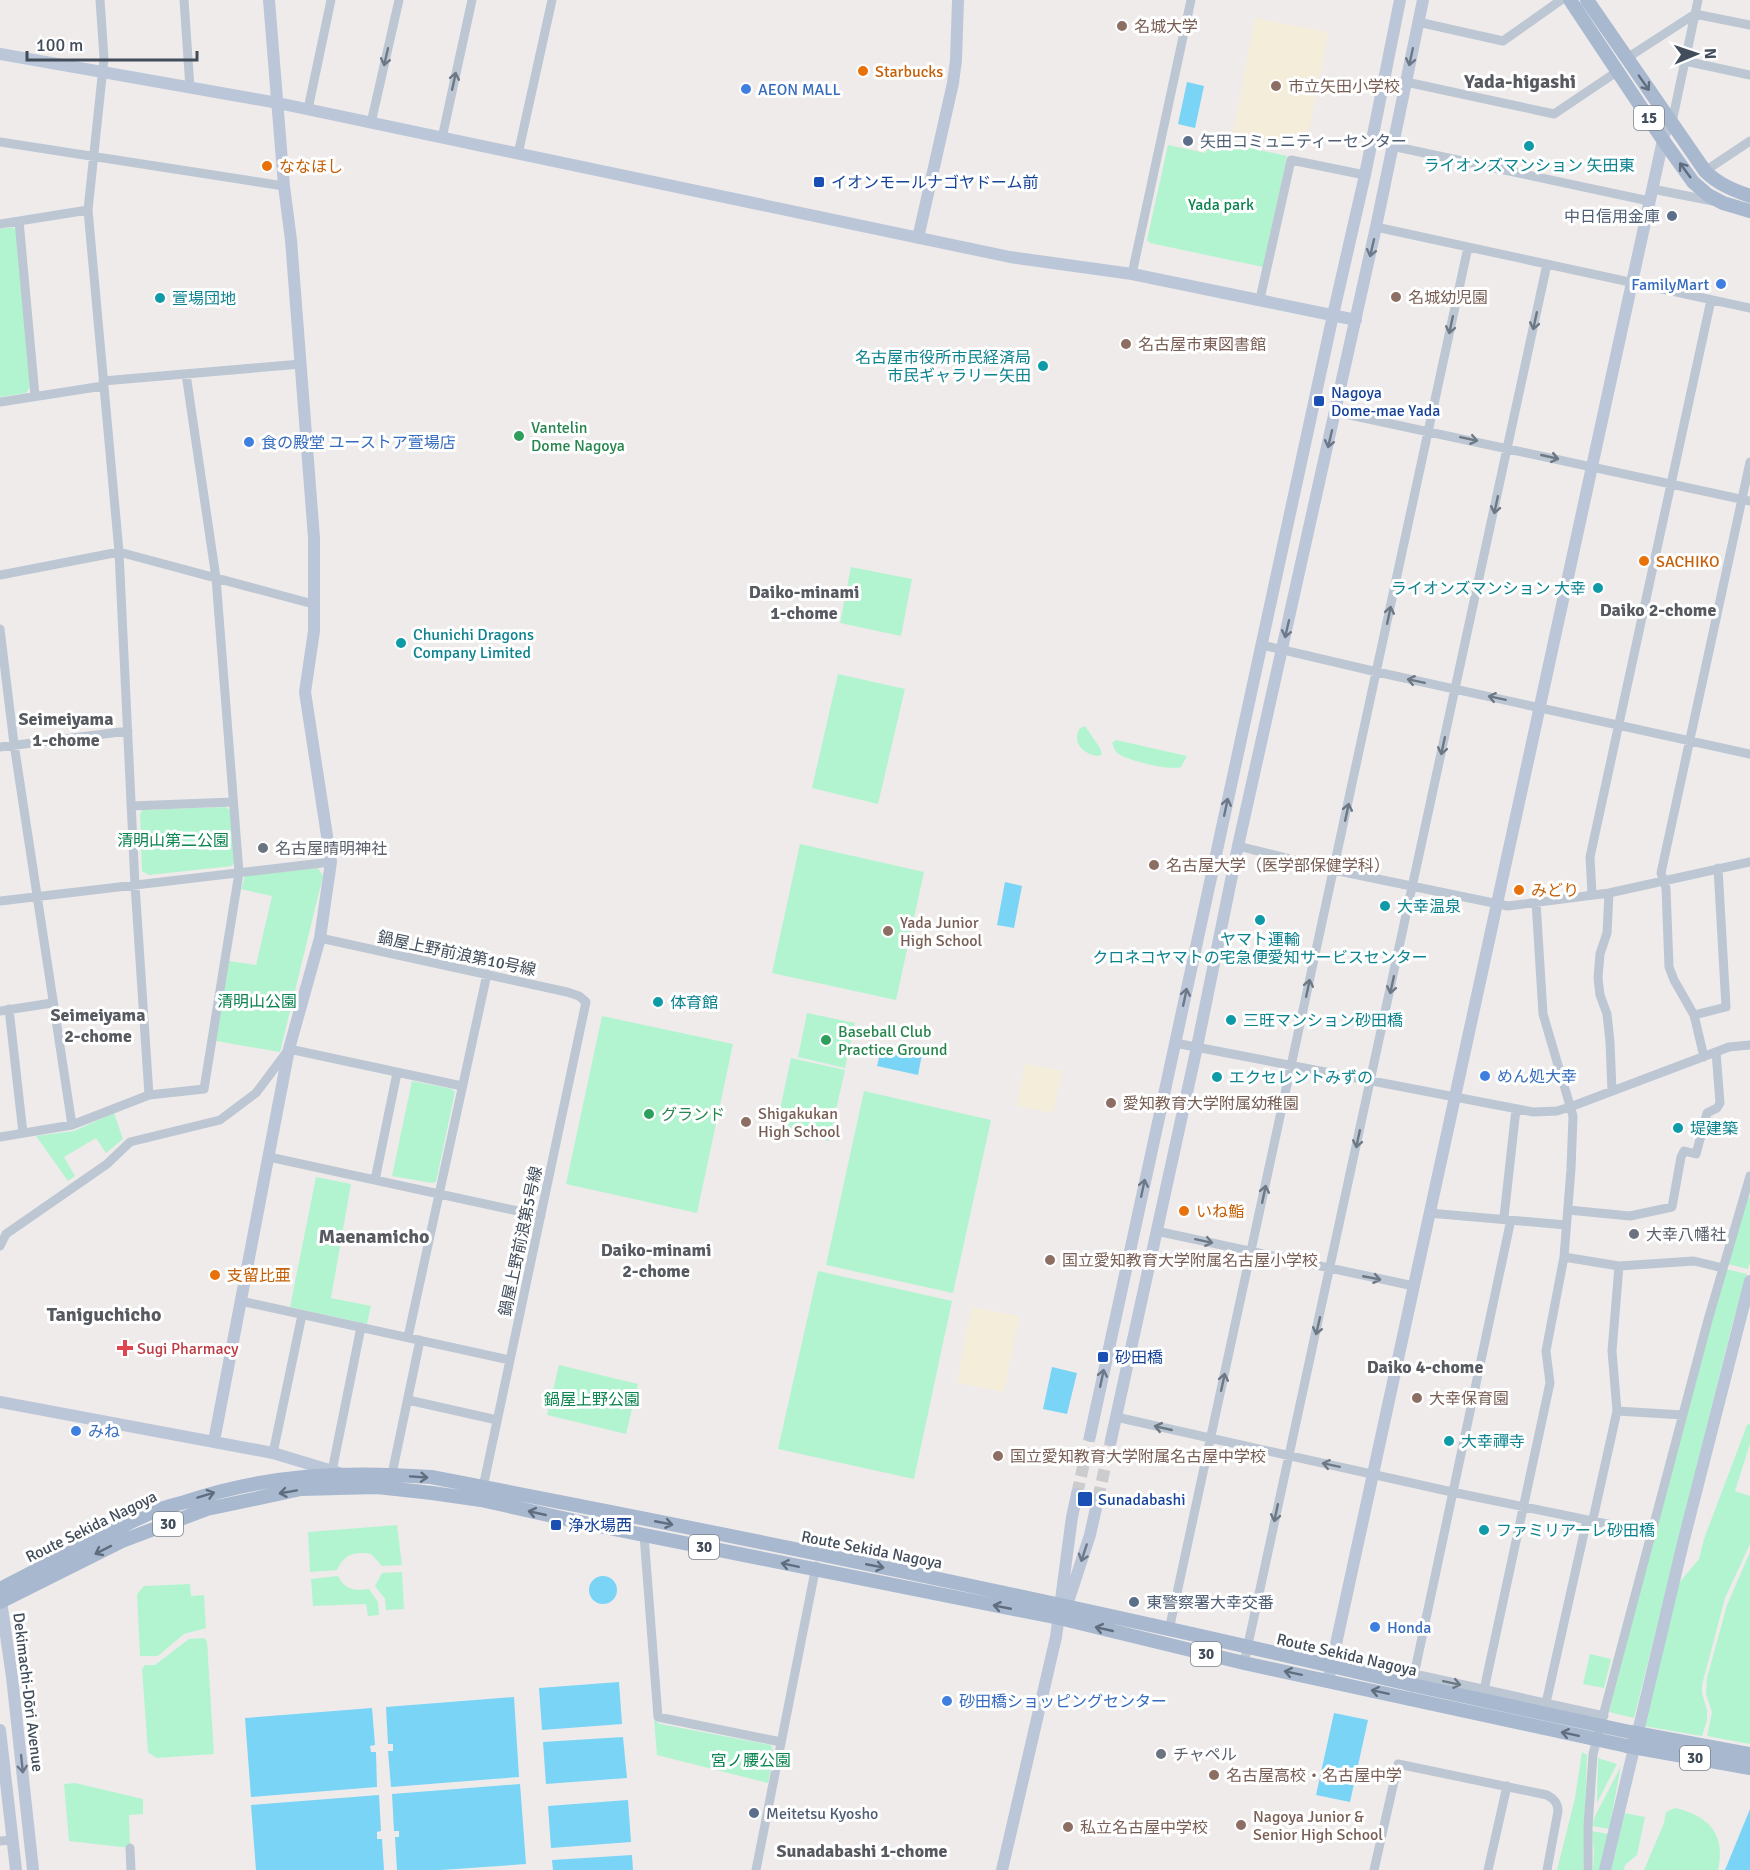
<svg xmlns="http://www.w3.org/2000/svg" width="1750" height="1870" font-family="Signika,'Noto Sans JP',sans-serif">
<rect width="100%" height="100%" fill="#efebeb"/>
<path fill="#b2f4d0" d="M1210,139L1287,156L1263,267L1150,243L1147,240L1168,145L1206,153Z
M13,227L16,230L30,387L26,393L0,397V229Z
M851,567L912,579L901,636L840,623Z
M838,674L905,689L878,804L812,788Z
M1085,726L1100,748L1102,754L1099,756C1084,755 1071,743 1080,728Z
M1116,740L1187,756L1181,767C1170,771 1131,761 1120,755C1115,752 1114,748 1112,743Z
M226,807L231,811L235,860L232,866L149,875L142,871L140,815L142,810Z
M800,844L924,872L896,1000L772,973Z
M318,868L323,876L280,1052L216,1041L229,961L256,965L272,896L241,889L245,876Z
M807,1013L855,1023L845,1068L798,1057Z
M602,1016L733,1044L697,1213L566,1184Z
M791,1058L845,1070L829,1141L787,1132L789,1122L778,1119Z
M412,1081L452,1089L455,1092L436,1182L432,1183L392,1176Z
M864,1091L991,1120L953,1293L826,1265Z
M114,1113L123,1139L106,1153L96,1138L64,1157L75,1176L68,1181L36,1136L74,1131Z
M316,1177L351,1184L331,1298L371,1306L367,1324L290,1307Z
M1748,1197L1750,1198V1261L1748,1269L1728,1264Z
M1726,1269L1747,1274L1731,1329L1634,1718L1609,1712L1682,1427Z
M818,1271L952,1301L914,1479L778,1449Z
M559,1365L638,1384L626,1434L547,1415Z
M1750,1424V1444L1735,1491L1750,1496V1544L1725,1598L1702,1685V1693L1707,1710V1720L1702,1736L1644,1726L1679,1583L1699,1559L1704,1539L1747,1425Z
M397,1525L402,1565L382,1566L371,1554C355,1551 344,1554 337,1570L310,1572L308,1532Z
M1750,1552V1744L1707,1736L1712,1712L1706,1694L1707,1678L1727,1605Z
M402,1572L404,1609L386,1610L385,1599L375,1586L382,1573Z
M338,1576C345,1590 355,1591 369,1589L378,1602L379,1615L368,1616L366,1604L313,1606L311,1579Z
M190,1584L191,1596L204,1595L206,1628L184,1634L158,1656H140L137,1594L144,1586Z
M204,1638L207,1641L214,1754L156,1758L148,1752L142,1669L145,1665H155L189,1639Z
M1590,1654L1611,1659L1604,1688L1583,1684Z
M654,1720L660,1724L771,1745L774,1753L768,1783L657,1755Z
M1582,1752L1587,1755L1583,1870H1557L1575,1798Z
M1598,1758L1617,1764L1597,1803Z
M1621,1766L1609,1829L1592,1826L1595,1816Z
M75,1783L143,1799V1814L129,1815L130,1848L69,1841L64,1784Z
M1675,1808C1709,1816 1726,1834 1718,1870H1644L1664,1823L1666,1812Z
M1624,1813L1645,1817L1637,1855L1625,1865L1624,1870H1611Z
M1592,1831L1608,1834L1599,1870H1593L1594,1852Z"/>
<path fill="#f3edd9" d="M1255,18L1328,32L1306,147L1233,133Z
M1025,1064L1062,1071L1053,1113L1017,1106Z
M972,1307L1019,1316L1004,1392L957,1383Z"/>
<path fill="#7ad4f6" d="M1187,82L1204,86L1195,128L1178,124Z
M1005,882L1022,886L1014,928L997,925Z
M882,1045L922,1054L918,1075L877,1066Z
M1052,1367L1077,1373L1067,1414L1043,1409Z
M589 1590a14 14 0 1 1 28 0a14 14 0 1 1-28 0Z
M619,1682L622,1724L542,1730L539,1688Z
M514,1697L519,1777L391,1787L388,1751H393V1744H388L386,1707Z
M372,1708L375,1745L370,1746L371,1752H376L377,1787L251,1797L245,1718Z
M1334,1713L1368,1720L1350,1802L1316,1795Z
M623,1737L627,1778L546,1784L543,1742Z
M520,1784L526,1864L441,1870H397L395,1837H399V1831H394L392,1794Z
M379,1795L381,1831L377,1832V1839H382L384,1870H256L251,1805Z
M628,1800L631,1842L551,1848L548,1806Z
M1750,1809V1870H1725Z
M632,1855L633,1870H553L552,1860Z"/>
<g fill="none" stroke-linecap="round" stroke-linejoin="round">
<path stroke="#cccbce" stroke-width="12" stroke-dasharray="12 6" stroke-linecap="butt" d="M1077,1494L1090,1436
M1098,1499L1111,1440"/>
<path stroke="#bcc7d3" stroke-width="9" d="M100,0L104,58L88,210L119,552L135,885L149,1095
M184,0L190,88
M1418,22L1503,41L1561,0
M1627,58L1695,14L1750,25
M1685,61L1750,75
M1406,82L1554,114L1618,71
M308,109L331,0
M371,123L399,0
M442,138L472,0
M1663,140L1672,122L1698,0
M0,142L284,186
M1392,146L1649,201
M518,154L552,0
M1705,171L1750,141
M1652,189L1713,201
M19,221L35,396
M0,224L88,210
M1376,227L1750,308
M1132,274L1191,0
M1260,299L1291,160L1365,175
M103,381L301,364
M0,402L103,386
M1336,412L1750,501
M0,575L119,552L313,604
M0,629L14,744L72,1125
M1262,645L1377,672L1750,754
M0,747L128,731
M131,806L233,802
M1238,846L1334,870L1508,906L1609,893L1750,862
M1609,893L1607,933L1600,954L1598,978L1600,995L1607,1014L1610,1042L1612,1091
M1592,894L1590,857L1711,300
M0,901L331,862
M320,938L567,992L579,996L586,1002L482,1492
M9,1009L23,1133
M0,1011L52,1003
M1694,1015L1726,1007L1718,868
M1175,1043L1533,1112L1557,1111L1570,1107L1729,1047L1750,1045
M1704,1057L1694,1015L1674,980L1669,967L1666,888L1661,873L1750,462
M0,1137L72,1125L149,1095L204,1089L239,873L216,578L186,374
M269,1157L541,1216
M375,1180L397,1073
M1568,1210L1630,1216L1672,1207L1681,1157L1684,1151L1696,1154L1707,1113L1717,1108L1720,1103L1716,1052
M1429,1213L1566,1225
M1156,1231L1414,1286
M0,1246L6,1234L107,1164L130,1142L220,1120L256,1093L289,1049L462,1086
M1564,1257L1619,1266L1694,1261L1723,1268
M241,1301L510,1360
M408,1337L487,974
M408,1400L497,1420
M1617,1411L1683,1415
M1116,1417L1452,1492L1651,1533
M273,1453L302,1315
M332,1471L361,1327
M392,1474L420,1340
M644,1535L658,1717L781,1742
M1169,1630L1468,247
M1333,1656L1604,1716
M1244,1663L1547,264
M1414,1675L1510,1224L1504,1217L1516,1109
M1484,1690L1550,1383L1546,1351L1564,1257L1571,1169L1573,1116L1543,1014L1536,902
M1546,1703L1586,1524L1593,1519L1617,1411L1612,1351L1619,1266
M0,1841L12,1840
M130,1848L131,1870
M756,1870L816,1566
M1374,1870L1398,1764L1547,1795C1554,1799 1558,1803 1558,1811L1547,1870
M1488,1870L1507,1786
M1588,1870V1827L1593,1754L1708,1320L1750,1176"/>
<path stroke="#bbc7d8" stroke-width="12" d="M0,54L278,103L1010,257L1132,274L1356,320
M918,238L953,83L956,60L958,0
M0,1402L273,1453L339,1473
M1090,1436L1333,315L1365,175L1400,0
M1111,1440L1197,1047L1238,846L1376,227L1423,0
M214,1441L289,1049L320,938L331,862L305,692L314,631V538L291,240L284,186L269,0
M0,1594L12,1677L33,1870
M1066,1608L1090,1535L1098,1499
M1328,1681L1663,140
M0,1730L16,1870
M1002,1870L1056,1637L1072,1517L1077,1494
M1605,1870L1683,1543L1750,1281"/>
<path stroke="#a7b8cf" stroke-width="14" d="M1570,0L1663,140L1693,182L1708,195L1723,203L1750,211
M1587,0L1705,171C1718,184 1733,190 1750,196
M0,1589C50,1564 99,1536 150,1513C161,1508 173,1505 185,1502C268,1474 345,1471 431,1477C760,1540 1088,1608 1413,1685
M0,1602L122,1541L207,1509L301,1489L377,1487L432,1493L481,1500L589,1524L1059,1618L1244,1663L1410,1699
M1630,1732L1750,1754
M1627,1746L1750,1768"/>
<path stroke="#a7b8cf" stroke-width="14" d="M1413,1685L1630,1732
M1410,1699L1627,1746"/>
</g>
<defs><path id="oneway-shaft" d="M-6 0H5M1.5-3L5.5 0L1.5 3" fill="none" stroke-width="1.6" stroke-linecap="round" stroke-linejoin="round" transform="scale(1.5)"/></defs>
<g stroke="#6d7885">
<use href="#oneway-shaft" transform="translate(386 57) rotate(103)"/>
<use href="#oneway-shaft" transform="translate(454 81) rotate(-78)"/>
<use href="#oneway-shaft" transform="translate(1535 321) rotate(102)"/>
<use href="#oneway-shaft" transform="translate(1451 325) rotate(102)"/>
<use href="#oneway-shaft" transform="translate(1469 439) rotate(12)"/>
<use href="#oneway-shaft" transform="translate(1550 457) rotate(13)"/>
<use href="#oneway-shaft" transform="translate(1496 505) rotate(102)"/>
<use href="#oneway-shaft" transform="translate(1389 615) rotate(-78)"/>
<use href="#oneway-shaft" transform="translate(1416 681) rotate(-168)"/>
<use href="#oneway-shaft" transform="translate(1497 698) rotate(-168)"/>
<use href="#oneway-shaft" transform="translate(1443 746) rotate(102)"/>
<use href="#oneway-shaft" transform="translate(1347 812) rotate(-78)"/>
<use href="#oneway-shaft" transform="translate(1392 985) rotate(102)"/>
<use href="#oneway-shaft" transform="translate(1308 988) rotate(-78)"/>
<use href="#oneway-shaft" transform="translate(1358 1139) rotate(102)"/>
<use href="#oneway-shaft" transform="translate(1264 1194) rotate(-78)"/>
<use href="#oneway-shaft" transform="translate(1204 1241) rotate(12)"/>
<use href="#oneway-shaft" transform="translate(1372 1278) rotate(11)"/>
<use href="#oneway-shaft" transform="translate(1318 1326) rotate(103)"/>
<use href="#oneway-shaft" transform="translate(1223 1382) rotate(-78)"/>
<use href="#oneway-shaft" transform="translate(1163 1428) rotate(-167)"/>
<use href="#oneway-shaft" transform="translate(1331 1465) rotate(-168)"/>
<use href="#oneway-shaft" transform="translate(1276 1513) rotate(102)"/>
<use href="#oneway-shaft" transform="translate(1452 1683) rotate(12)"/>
</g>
<g stroke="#6c7887">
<use href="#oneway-shaft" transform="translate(1411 57) rotate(102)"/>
<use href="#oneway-shaft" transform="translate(1372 248) rotate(103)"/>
<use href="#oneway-shaft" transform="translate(1330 439) rotate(103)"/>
<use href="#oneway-shaft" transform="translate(1287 629) rotate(103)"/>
<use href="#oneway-shaft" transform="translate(1226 807) rotate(-78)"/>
<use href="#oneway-shaft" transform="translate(1185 997) rotate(-78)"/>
<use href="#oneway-shaft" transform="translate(1143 1188) rotate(-78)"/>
<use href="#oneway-shaft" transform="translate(1102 1378) rotate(-78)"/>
<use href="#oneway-shaft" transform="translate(1084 1553) rotate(108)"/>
<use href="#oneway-shaft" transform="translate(22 1764) rotate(84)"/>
</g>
<g stroke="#606d7e">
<use href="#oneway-shaft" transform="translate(1644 83) rotate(55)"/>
<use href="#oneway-shaft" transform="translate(1685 170) rotate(-126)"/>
<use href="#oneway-shaft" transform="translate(419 1477) rotate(4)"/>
<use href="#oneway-shaft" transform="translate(288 1492) rotate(170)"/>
<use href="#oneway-shaft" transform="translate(206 1495) rotate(-17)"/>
<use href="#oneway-shaft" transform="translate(537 1513) rotate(-167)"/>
<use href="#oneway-shaft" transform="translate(664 1523) rotate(11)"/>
<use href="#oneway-shaft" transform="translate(103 1550) rotate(153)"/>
<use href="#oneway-shaft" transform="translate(790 1565) rotate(-168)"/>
<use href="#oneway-shaft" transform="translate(875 1566) rotate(11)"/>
<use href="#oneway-shaft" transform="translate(1002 1607) rotate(-169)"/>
<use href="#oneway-shaft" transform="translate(1104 1629) rotate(-167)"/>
<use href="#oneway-shaft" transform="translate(1293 1673) rotate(-168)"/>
<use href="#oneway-shaft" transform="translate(1380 1692) rotate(-168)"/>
<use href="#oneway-shaft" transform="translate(1570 1734) rotate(-168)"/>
</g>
<g fill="#8d6e63" stroke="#fff" stroke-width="2">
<circle cx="1122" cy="26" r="6"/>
<circle cx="1276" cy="86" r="6"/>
<circle cx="1396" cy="297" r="6"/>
<circle cx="1126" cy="344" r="6"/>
<circle cx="1154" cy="865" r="6"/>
<circle cx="888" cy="931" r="6"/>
<circle cx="1111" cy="1103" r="6"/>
<circle cx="746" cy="1122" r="6"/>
<circle cx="1050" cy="1260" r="6"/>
<circle cx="1417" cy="1398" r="6"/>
<circle cx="998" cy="1456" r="6"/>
<circle cx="1214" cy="1775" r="6"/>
<circle cx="1241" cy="1825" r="6"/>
<circle cx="1068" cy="1827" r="6"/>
</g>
<g fill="#e8710a" stroke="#fff" stroke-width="2">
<circle cx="863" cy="71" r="6"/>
<circle cx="267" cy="166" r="6"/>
<circle cx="1644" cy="561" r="6"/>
<circle cx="1519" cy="890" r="6"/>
<circle cx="1184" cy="1211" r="6"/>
<circle cx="215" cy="1275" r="6"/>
</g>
<g fill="#3f7fe0" stroke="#fff" stroke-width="2">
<circle cx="746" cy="89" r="6"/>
<circle cx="1721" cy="284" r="6"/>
<circle cx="249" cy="442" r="6"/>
<circle cx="1485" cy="1076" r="6"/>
<circle cx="76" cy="1431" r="6"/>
<circle cx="1375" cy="1627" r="6"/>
<circle cx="947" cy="1701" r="6"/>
</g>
<g fill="#5c6f8a" stroke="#fff" stroke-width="2">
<circle cx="1188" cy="141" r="6"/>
<circle cx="1672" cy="216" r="6"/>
<circle cx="1134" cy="1602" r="6"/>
<circle cx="754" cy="1813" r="6"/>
</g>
<g fill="#0f9aa8" stroke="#fff" stroke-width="2">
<circle cx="1529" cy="146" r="6"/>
<circle cx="160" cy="298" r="6"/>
<circle cx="1043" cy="366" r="6"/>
<circle cx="1598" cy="588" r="6"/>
<circle cx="401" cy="643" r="6"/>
<circle cx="1385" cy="906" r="6"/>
<circle cx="1260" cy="920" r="6"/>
<circle cx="658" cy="1002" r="6"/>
<circle cx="1231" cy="1020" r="6"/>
<circle cx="1217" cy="1077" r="6"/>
<circle cx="1678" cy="1128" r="6"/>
<circle cx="1449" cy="1441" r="6"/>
<circle cx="1484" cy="1530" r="6"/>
</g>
<g fill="#1a4fb4" stroke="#fff" stroke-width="2">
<rect x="813" y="176" width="12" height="12" rx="3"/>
<rect x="1313" y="395" width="12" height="12" rx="3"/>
<rect x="1097" y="1351" width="12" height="12" rx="3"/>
<rect x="1077" y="1491" width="16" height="16" rx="3"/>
<rect x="550" y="1519" width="12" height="12" rx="3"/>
</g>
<g fill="#2e9e5b" stroke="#fff" stroke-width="2">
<circle cx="519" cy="436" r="6"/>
<circle cx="826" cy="1040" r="6"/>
<circle cx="649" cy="1114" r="6"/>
</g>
<g fill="#6b7280" stroke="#fff" stroke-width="2">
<circle cx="263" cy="848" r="6"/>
<circle cx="1634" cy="1234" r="6"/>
<circle cx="1161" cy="1754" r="6"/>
</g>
<path fill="#e0444e" stroke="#fff" stroke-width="2" d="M122 1339h6v6h6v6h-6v6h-6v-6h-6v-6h6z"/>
<g text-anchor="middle" stroke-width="6" stroke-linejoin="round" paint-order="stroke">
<g fill="#fff" stroke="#7b828c" stroke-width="1.5">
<rect x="1634" y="106" width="30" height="24" rx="4.5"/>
<rect x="153" y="1512" width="30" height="24" rx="4.5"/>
<rect x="689" y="1535" width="30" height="24" rx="4.5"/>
<rect x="1191" y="1642" width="30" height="24" rx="4.5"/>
<rect x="1680" y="1746" width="30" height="24" rx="4.5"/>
</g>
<g font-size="15" font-weight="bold" fill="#424d5b">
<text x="1649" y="123">15</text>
<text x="168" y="1529">30</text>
<text x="704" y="1552">30</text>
<text x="1206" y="1659">30</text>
<text x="1695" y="1763">30</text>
</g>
<g font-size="16" fill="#785e54" stroke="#fff" text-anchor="start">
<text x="1134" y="32">名城大学</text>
<text x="1288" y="92">市立矢田小学校</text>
<text x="1408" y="303">名城幼児園</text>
<text x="1138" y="350">名古屋市東図書館</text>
<text x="1166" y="871">名古屋大学（医学部保健学科）</text>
<text x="900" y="928">Yada Junior<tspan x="900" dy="18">High School</tspan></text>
<text x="1123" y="1109">愛知教育大学附属幼稚園</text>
<text x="758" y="1119">Shigakukan<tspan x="758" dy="18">High School</tspan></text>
<text x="1062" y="1266">国立愛知教育大学附属名古屋小学校</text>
<text x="1429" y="1404">大幸保育園</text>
<text x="1010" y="1462">国立愛知教育大学附属名古屋中学校</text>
<text x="1226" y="1781">名古屋高校・名古屋中学</text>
<text x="1253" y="1822">Nagoya Junior &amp;<tspan x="1253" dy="18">Senior High School</tspan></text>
<text x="1080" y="1833">私立名古屋中学校</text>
</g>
<g font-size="16" fill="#c56008" stroke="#fff" text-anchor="start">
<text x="875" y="77">Starbucks</text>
<text x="279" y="172">ななほし</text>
<text x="1656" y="567">SACHIKO</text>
<text x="1531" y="896">みどり</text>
<text x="1196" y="1217">いね鮨</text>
<text x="227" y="1281">支留比亜</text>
</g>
<g font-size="16" fill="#366cbe" stroke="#fff" text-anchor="start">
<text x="758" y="95">AEON MALL</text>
<text x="1709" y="290" text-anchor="end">FamilyMart</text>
<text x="261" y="448">食の殿堂 ユーストア萱場店</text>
<text x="1497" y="1082">めん処大幸</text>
<text x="88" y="1437">みね</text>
<text x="1387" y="1633">Honda</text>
<text x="959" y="1707">砂田橋ショッピングセンター</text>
</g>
<g font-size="16" fill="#4e5e75" stroke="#fff" text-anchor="start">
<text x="1200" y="147">矢田コミュニティーセンター</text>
<text x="1660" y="222" text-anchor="end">中日信用金庫</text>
<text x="1146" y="1608">東警察署大幸交番</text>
<text x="766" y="1819">Meitetsu Kyosho</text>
</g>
<g font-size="16" fill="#0d838f" stroke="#fff" text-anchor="start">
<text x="1529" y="171" text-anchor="middle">ライオンズマンション 矢田東</text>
<text x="172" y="304">萱場団地</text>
<text x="1031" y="363" text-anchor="end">名古屋市役所市民経済局<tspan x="1031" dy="18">市民ギャラリー矢田</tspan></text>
<text x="1586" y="594" text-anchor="end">ライオンズマンション 大幸</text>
<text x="413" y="640">Chunichi Dragons<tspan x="413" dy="18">Company Limited</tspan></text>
<text x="1397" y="912">大幸温泉</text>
<text x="1260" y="945" text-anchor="middle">ヤマト運輸<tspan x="1260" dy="18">クロネコヤマトの宅急便愛知サービスセンター</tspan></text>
<text x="670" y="1008">体育館</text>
<text x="1243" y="1026">三旺マンション砂田橋</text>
<text x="1229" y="1083">エクセレントみずの</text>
<text x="1690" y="1134">堤建築</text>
<text x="1461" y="1447">大幸禪寺</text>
<text x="1496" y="1536">ファミリアーレ砂田橋</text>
</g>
<g font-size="16" fill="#164399" stroke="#fff" text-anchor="start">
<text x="831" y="188">イオンモールナゴヤドーム前</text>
<text x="1331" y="398">Nagoya<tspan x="1331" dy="18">Dome-mae Yada</tspan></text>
<text x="1115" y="1363">砂田橋</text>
<text x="1098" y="1505">Sunadabashi</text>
<text x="568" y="1531">浄水場西</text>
</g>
<g font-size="16" fill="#0b844f" stroke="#fff">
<text x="1221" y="210">Yada park</text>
<text x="173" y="846">清明山第二公園</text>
<text x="257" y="1007">清明山公園</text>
<text x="592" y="1405">鍋屋上野公園</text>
<text x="751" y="1766">宮ノ腰公園</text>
</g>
<g font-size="16" fill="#27864d" stroke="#fff" text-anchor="start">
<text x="531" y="433">Vantelin<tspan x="531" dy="18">Dome Nagoya</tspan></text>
<text x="838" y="1037">Baseball Club<tspan x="838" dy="18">Practice Ground</tspan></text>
<text x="661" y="1120">グランド</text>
</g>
<g font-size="16" fill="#5b616d" stroke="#fff" text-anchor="start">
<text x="275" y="854">名古屋晴明神社</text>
<text x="1646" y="1240">大幸八幡社</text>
<text x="1173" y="1760">チャペル</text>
</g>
<g font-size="16" fill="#424d5b" stroke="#fff">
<text transform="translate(457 953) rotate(12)" y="6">鍋屋上野前浪第10号線</text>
<text transform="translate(520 1241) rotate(-78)" y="6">鍋屋上野前浪第5号線</text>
<text transform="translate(91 1526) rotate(-26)" y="6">Route Sekida Nagoya</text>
<text transform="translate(872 1549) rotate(11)" y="6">Route Sekida Nagoya</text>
<text transform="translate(1347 1654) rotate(13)" y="6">Route Sekida Nagoya</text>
<text transform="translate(29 1692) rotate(83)" y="6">Dekimachi-Dōri Avenue</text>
</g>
<g font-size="16" fill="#be3a42" stroke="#fff" text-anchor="start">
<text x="137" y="1354">Sugi Pharmacy</text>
</g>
<g font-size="18" font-weight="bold" fill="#575b61" stroke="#fff">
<text x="804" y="598">Daiko-minami<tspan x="804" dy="21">1-chome</tspan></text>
<text x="1658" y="616">Daiko 2-chome</text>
<text x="66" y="725">Seimeiyama<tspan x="66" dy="21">1-chome</tspan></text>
<text x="98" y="1021">Seimeiyama<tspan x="98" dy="21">2-chome</tspan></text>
<text x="656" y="1256">Daiko-minami<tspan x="656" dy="21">2-chome</tspan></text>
<text x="1425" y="1373">Daiko 4-chome</text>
<text x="862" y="1857">Sunadabashi 1-chome</text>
</g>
<g font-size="20" font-weight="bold" fill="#575b61" stroke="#fff">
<text x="1520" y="88">Yada-higashi</text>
<text x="374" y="1243">Maenamicho</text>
<text x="104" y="1321">Taniguchicho</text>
</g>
</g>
<g transform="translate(1696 54) rotate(88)" stroke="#ffffff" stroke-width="4.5" paint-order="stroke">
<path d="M0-4.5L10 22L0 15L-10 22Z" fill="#424d5b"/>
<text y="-9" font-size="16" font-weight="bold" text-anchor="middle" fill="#424d5b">N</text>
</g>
<path d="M27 51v9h170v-9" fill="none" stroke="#424d5b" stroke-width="3"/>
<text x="36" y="51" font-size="18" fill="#424d5b" stroke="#ffffff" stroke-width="4.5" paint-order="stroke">100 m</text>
</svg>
